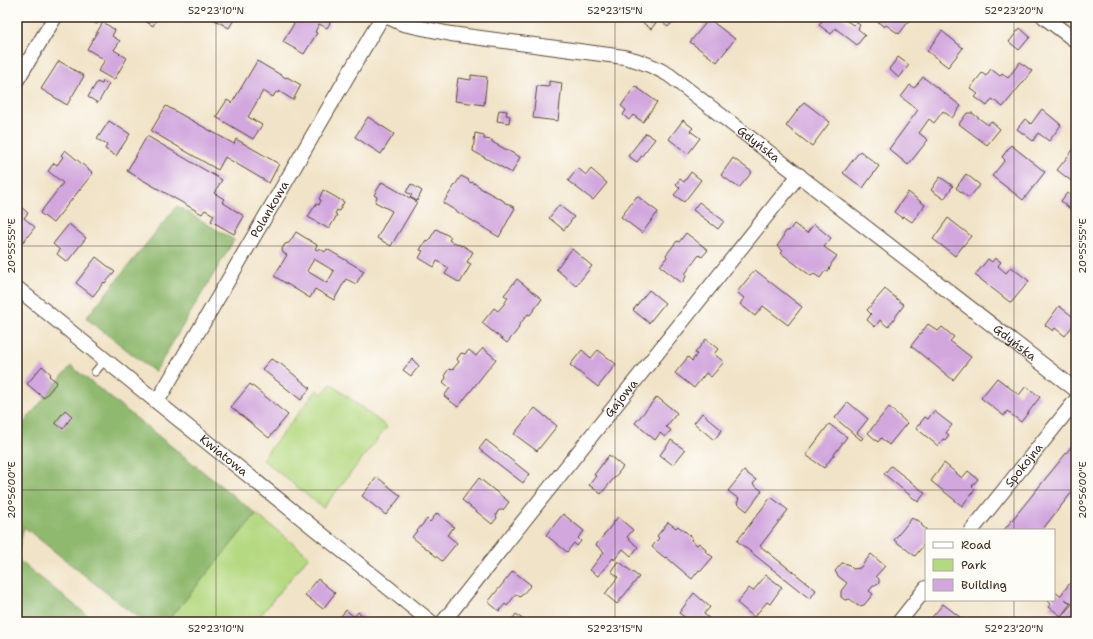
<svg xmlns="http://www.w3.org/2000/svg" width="1093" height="639" font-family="'Shantell Sans',sans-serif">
<rect width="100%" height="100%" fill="#fdfcf7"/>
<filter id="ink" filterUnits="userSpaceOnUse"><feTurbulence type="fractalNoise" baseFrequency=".025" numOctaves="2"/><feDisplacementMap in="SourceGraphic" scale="8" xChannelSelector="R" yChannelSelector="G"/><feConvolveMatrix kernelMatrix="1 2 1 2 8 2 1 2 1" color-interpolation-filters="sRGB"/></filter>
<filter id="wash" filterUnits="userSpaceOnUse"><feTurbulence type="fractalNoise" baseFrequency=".012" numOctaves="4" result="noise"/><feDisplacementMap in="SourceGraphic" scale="16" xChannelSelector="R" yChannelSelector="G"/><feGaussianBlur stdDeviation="0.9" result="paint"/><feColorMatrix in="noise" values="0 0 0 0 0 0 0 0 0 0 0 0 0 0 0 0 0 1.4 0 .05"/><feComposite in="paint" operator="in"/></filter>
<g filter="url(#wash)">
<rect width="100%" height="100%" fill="#f1e3c7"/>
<path fill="#b5d982" stroke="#788250" d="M331,384L387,427L323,508L262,459L317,390L322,394Z
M256,514L309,556L255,622H167Z"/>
<path fill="#90b970" stroke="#667247" d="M177,206L234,240L155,372L86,318Z
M71,366L256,514L167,622H143L24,527L17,555V431Z
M17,559L96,622H17Z"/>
<g id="blocks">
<path fill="#d2a7de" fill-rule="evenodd" d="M84,17H101L97,24Z
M139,17H158L153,26Z
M214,17H233L235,18L229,28L213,19Z
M302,17H323L331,21L327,28L319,24L315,32L317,33L304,54L283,42L296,20L299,22Z
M640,17H676L668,27L659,19L651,29L638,19Z
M820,17H841L853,25L856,22L860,25L858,29L865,35L857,45L835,28L831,34L819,25L823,19Z
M872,17H912L899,34L886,25L884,27Z
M709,19L735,39L717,62L690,42Z
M103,22L115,30L112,36L120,41L114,50L127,58L114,80L98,71L105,60L87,49Z
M1020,28L1030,37L1019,50L1009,42Z
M942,31L963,48L948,67L927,51Z
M898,57L909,65L899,78L889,69Z
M59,61L84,76L67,105L41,89Z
M257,61L286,78L287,77L301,85L293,100L279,91L278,93L276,92L273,97L263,91L248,117L262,125L253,139L216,117L227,100L232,103Z
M1020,62L1032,71L1003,107L992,99L987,106L975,97L978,94L970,88L982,73L986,76L991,69L1000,76L1002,73L1008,78Z
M471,75L487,77L484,105L455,101L458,78L471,80Z
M923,77L961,106L952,118L943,111L934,123L929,119L919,133L928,140L908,165L889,149L918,110L901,97L910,85L914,88Z
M103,81L109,84L98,103L88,97L97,82L102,84Z
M549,81L562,83L558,121L533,118L537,86L549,87Z
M635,86L657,102L643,122L633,115L629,120L623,115L626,110L621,106Z
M804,102L830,122L812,146L786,126Z
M166,106L234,144L236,139L279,164L269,183L225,157L218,170L151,131Z
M1042,109L1061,125L1049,141L1038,133L1033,141L1017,129L1025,119L1031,124Z
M499,110L507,111L506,115L510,116L509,123L497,121Z
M967,113H972L988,125L991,121L1000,129L987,145L959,124Z
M368,117L394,134L381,154L355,137Z
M683,120L693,128L690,131L700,138L688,154L669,139Z
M109,121L130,134L116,156L105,149L107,145L97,139Z
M475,133L484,135V139L492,140V142L520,157L512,173L473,151Z
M646,133L655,139L637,162L628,156Z
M147,136L222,180L214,193L224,199L222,202L244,216L234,234L211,221L214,215L205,210L202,214L127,171Z
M1011,145L1045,172L1023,200L992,176L1005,160L1002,157Z
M1076,146V179L1074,183L1057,170Z
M65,150L93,173L53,223L40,213L63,183L48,171L54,163L57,165L63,157L61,155Z
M860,151L879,166L863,188L843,173Z
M733,158L752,172L739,188L721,175Z
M578,168L586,175L591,169L607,183L593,200L568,181Z
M691,172L701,180L684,202L674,195L680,188L676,184L680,179L684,182Z
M966,174L980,185L969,198L956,188Z
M461,176L469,180L468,181L471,183L472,182L480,187V188L504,201V202L507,204V203L515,208L499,237L443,203Z
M940,177L953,186L944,199L931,190Z
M382,182L417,202L391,246L377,238L392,211L375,202L377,197L374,195Z
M411,184L422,191L417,201L410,197L412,195L406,192Z
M323,190L344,202L339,211L337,210L335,214L337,215L329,229L308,217L316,204L319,205L321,200L319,199Z
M908,192L925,205L912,222L903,216L902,218L894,212Z
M1076,192V214L1061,201L1067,193L1072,197Z
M637,196L658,212L642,233L621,217Z
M699,202L724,221L718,229L693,210Z
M559,205L574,217L564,230L549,218Z
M21,207L28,213L24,218L35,227L20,246L17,244V212Z
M948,218L971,236L955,256L933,239Z
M69,224L86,238L67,262L57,254L60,250L53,244Z
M794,224L807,233L814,224L831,238L824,247L837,256L831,264V266L828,271H825L820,278L814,274L811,276L781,253L783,251L777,246L783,238V236L786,231H789Z
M436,229L451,237L449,240L453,243L454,242L462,246V245L473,252L467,262L471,264L460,283L445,274L449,268L437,261L434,267L419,258L423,251L420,250L426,240L428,242Z
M296,232L317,245L315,249L318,250L319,248L325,252L327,249L364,271L356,284L346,279L334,300L315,289L310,298L274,276L287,255L283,253L282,249L285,244L289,243ZM314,259L334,271L327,283L307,271Z
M686,233L708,250L702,257L699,255L685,274L687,275L682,283L660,266L667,257L666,255L677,241L679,242Z
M572,249L592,266L576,286L556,269Z
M96,257L115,272L105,283L104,282L93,296L76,283Z
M995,258L1001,262L998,266L1006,273L1011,267L1029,281L1011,303L975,275L988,259L992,262Z
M755,270L802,307L788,325L763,306L755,316L740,304L744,298L737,292Z
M517,279L542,299L530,315L528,314L523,320L518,327L519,328L507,343L482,323L494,308L498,311L504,304L508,298L504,295Z
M885,289L904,305L888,327L880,320L875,327L867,320L871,314L867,310Z
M649,290L665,303L649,323L633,310Z
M1059,306L1076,319V321L1065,336L1055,328L1053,331L1045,325Z
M928,324L938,331L942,327L954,337L950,341L971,357L953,380L911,346Z
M706,339L718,349L714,354L724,362L711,377L706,373L694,388L675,373L688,357L692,361L697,354L695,353Z
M483,348L496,359L458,407L444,396L450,388L443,382L446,378L445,374L449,369L452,370L459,362L457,359L461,353L465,354L469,350L476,356Z
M582,350L591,358L598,350L616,364L598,387L570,365Z
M271,359L281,364L310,388L301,400L262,369Z
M412,359L419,366L411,376L403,370Z
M42,366L51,374L49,376L57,382L44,398L27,384Z
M997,378L1019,395L1026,386L1040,397L1021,422L1007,411L1004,416L981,398Z
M250,384L288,415L269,438L231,407Z
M657,397L677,413L666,427L671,430L665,437L660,433L655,440L635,423Z
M848,402L868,419L857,433L863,438L861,440L835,418Z
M889,407L907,423L889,445L881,438L878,442L868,433Z
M535,408L557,426L537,451L514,434Z
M65,410L72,416L63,429L55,423Z
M934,411L952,425L946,433L949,435L945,440L943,439L938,446L916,428L925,417L928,419Z
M702,413L722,430L714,440L694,423Z
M829,424L847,437L824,468L806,455Z
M486,440L529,474L523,483L479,449Z
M671,440L685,450L673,465L660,455Z
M1076,441V487L1042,530H1004Z
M609,455L623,467L601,494L589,485L596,476L594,475Z
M944,463L962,478L968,471L978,479L972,486L975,489L962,506L931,481Z
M891,466L925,493L918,502L884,474Z
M744,471L756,480L753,484L762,491L747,511L737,503L739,499L728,491Z
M377,477L401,496L386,515L362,496Z
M479,478L509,502L503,510H500L498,511L496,515L497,518L492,524L462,500Z
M771,497L788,510L760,546L816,590L810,599L737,541Z
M437,513L454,527L447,535L457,543L442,561L412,537L427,519L430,522Z
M563,514L584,531L578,538L581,541L577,546L574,543L567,552L546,535Z
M618,517L633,530L627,537L638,547L631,556L623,549L614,560L613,558L598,576L590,570L604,552L596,545Z
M912,518L915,520H918L921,523L922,526L926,529V542L915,556L894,540Z
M668,522L676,528L678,526L685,532V531L692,538L691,540L697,545L699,543L706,549L705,551L713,557L701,571L699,570L692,579L666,557L665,558L652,547L659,538L657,536Z
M871,554L885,566L876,576L879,579V583L877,585L873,586L869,591L873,594L864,605L858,606L850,599L845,600L841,597V591L847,583L838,576L835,571L842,563L848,564L853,569L860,568Z
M618,561L639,577L617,604L605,594L618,577L611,571Z
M513,571L531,585L520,597L516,594L507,606L505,604L499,611L488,602Z
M766,575L782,587L770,604L767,602L754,617L737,603L749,588L753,591Z
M318,579L335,593L323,609L305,595Z
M1070,583L1076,587V622H1063L1061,617L1072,604L1065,599L1070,604L1061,616L1049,607L1051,604L1047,600H1054V591L1060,596Z
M694,593L710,607L704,614L709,618L706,622H691L679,613Z
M943,604L964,620L963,622H928Z
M346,610L354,617L358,612L371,622H336Z
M516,614L526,622H510Z"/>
</g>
</g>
<g filter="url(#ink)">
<use href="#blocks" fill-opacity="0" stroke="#564637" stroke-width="1"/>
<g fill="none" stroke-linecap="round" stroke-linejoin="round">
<defs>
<path id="lane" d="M95,372L105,360"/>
<g id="street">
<path id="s1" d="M388,17L403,24L451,34L624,57C641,61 654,66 669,75L1076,390"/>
<path d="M1044,17L1076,41"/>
<path d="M17,80L55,17"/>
<path id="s2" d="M17,288L157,402L431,622"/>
<path id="s3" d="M157,402L382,17"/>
<path id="s4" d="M972,530L1076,400"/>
<path id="s5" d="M443,622L799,175"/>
<path d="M899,622L926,588"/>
</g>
</defs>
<use href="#lane" stroke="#564637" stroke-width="9"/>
<use href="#street" stroke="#564637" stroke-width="16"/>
<use href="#lane" stroke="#fff" stroke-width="7"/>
<use href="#street" stroke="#fff" stroke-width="14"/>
</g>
</g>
<path fill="none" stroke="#3b2a1e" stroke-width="1" stroke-opacity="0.45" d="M216,17V622M615,17V622M1014,17V530M17,246H1076M17,490H1076M1014,600V622"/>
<g text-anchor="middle" stroke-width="3" stroke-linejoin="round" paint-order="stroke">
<g font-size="12" fill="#3b2a1e" stroke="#fdfcf7">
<text dy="4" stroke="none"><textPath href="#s1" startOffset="402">Gdyńska</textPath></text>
<text dy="4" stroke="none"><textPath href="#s3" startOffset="223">Polankowa</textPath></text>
<text dy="4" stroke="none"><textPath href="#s1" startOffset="726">Gdyńska</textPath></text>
<text dy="4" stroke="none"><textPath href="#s5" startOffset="286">Gajowa</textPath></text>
<text dy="4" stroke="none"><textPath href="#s2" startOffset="266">Kwiatowa</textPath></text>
<text dy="4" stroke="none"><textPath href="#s4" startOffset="83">Spokojna</textPath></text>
</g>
</g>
<rect width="1093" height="639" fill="none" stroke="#fdfcf7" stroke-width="44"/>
<rect x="925" y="529" width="130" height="72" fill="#fdfcf7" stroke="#afa8a0"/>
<rect x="933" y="542" width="20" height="6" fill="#ffffff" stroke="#afa8a0"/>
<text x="961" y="549" font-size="12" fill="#3b2a1e">Road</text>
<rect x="933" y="559" width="20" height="12" fill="#b5d982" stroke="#afa8a0"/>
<text x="961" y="569" font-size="12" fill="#3b2a1e">Park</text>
<rect x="933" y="579" width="20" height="12" fill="#d2a7de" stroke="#afa8a0"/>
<text x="961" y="589" font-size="12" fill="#3b2a1e">Building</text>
<rect x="22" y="22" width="1049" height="595" fill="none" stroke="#3b2a1e" stroke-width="1.5"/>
<g font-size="10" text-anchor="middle" fill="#3b2a1e">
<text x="216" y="14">52°23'10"N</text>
<text x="615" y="14">52°23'15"N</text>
<text x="1014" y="14">52°23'20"N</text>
<text transform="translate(1082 246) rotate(-90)" y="4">20°55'55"E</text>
<text transform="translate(11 246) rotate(-90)" y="4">20°55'55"E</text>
<text transform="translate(11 490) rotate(-90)" y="4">20°56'00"E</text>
<text transform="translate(1082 490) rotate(-90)" y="4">20°56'00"E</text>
<text x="216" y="632">52°23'10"N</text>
<text x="615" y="632">52°23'15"N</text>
<text x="1014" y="632">52°23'20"N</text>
</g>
</svg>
